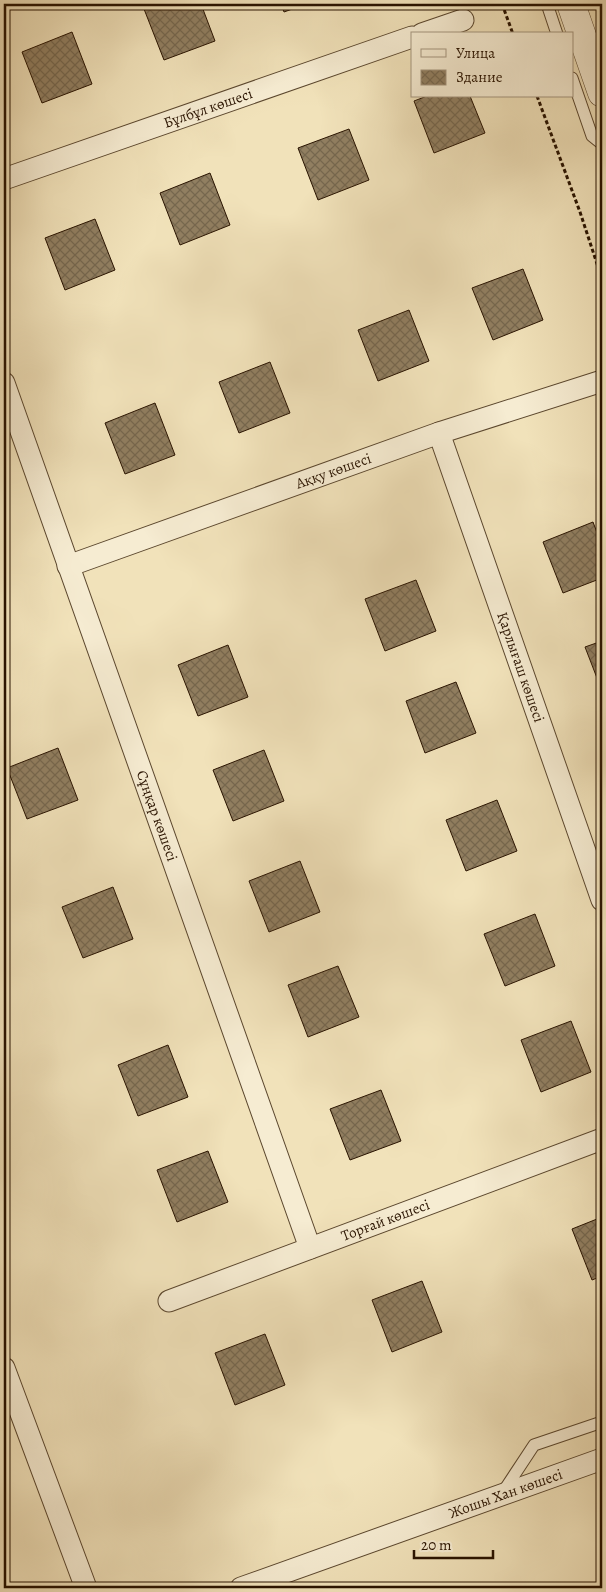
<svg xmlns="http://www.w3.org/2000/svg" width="606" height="1592" font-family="Alegreya,serif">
<defs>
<pattern id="building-cross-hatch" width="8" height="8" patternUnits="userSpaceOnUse" patternTransform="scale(1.25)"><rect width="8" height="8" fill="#917f61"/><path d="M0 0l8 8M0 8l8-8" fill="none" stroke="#76674e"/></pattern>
</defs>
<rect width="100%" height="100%" fill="#f1e2ba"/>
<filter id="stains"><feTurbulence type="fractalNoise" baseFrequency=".004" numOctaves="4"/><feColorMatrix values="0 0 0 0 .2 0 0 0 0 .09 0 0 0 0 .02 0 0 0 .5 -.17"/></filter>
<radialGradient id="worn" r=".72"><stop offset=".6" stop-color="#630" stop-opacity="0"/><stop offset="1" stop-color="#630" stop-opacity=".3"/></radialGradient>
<path fill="url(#building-cross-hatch)" stroke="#291300" d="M157,4H201L215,41L164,60L144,9Z
M281,4H306L284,12Z
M72,32L92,84L42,103L22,52Z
M427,96H470L485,133L434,153L414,101Z
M349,129L369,180L318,200L298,148Z
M210,173L230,225L180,245L160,193Z
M95,219L115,270L65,290L45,238Z
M523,269L543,320L493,340L472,288Z
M409,310L429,361L378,381L358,330Z
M270,362L290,413L239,433L219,382Z
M155,403L175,455L125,474L105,423Z
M593,522L602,546V578L563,593L543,542Z
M416,580L436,631L385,651L365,599Z
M602,641V691L585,647Z
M228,645L248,697L198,716L178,665Z
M456,682L476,733L425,753L406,701Z
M58,748L78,800L27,819L7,768Z
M264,750L284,801L233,821L213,770Z
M497,800L517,851L466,871L446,820Z
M300,861L320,912L269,932L249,881Z
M113,887L133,939L83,958L62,907Z
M535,914L555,966L505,986L484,934Z
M338,966L359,1017L308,1037L288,985Z
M571,1021L591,1072L541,1092L521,1040Z
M168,1045L188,1097L138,1116L118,1065Z
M381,1090L401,1141L350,1160L330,1109Z
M208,1151L228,1202L177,1222L157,1170Z
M602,1217V1276L592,1280L572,1229Z
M422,1281L442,1332L392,1352L372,1300Z
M265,1334L285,1385L235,1405L215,1353Z
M4,1494L8,1505L4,1506Z"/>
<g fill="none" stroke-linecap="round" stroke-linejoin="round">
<defs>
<path id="service" d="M547,4L557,34
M572,78L592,136L602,144
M503,1492L534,1445L602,1422"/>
<g id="minor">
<path d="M422,34L463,20"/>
<path id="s1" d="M4,179L412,37"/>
<path id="s2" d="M4,383L310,1248"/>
<path id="s3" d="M439,433L602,900"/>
<path id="s4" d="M68,566L439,433L602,381"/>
<path id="s5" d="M169,1301L602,1139"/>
<path d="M4,1368L86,1588"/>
<path id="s6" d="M241,1588L602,1459"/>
</g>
<path id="tertiary" d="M571,4L602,93"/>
</defs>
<use href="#service" stroke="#5b472e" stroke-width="13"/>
<use href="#minor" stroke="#5b472e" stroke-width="23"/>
<use href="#tertiary" stroke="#5b472e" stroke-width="29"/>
<path stroke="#291300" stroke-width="3" stroke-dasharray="4 2.5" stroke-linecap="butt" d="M502,4L513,34
M537,96L580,212L602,279"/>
<use href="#service" stroke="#f6ecd2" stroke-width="11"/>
<use href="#minor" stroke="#f6ecd2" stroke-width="21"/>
<use href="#tertiary" stroke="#f6ecd2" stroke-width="28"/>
</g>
<g text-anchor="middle" stroke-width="4.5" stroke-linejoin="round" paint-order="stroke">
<g font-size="15" fill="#291300" stroke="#f6ecd2">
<text dy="5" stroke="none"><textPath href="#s1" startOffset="216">Бұлбұл көшесі</textPath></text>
<text dy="5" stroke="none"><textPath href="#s4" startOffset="282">Аққу көшесі</textPath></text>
<text dy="5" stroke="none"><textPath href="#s3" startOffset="248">Қарлығаш көшесі</textPath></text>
<text dy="5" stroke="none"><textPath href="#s2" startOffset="459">Сұңқар көшесі</textPath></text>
<text dy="5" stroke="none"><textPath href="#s5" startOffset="231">Торғай көшесі</textPath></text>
<text dy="5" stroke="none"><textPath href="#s6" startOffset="281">Жошы Хан көшесі</textPath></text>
</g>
</g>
<rect width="606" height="1592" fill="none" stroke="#f1e2ba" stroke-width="20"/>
<rect x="5" y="5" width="596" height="1582" fill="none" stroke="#291300" stroke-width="2.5"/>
<rect x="10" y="10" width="586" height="1572" fill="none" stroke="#291300"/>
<rect x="411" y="32" width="162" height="65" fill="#f6ecd2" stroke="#a4957e"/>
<rect x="421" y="49" width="25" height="8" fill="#f6ecd2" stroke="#a4957e"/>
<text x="456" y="58" font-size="15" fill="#291300">Улица</text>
<rect x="421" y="70" width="25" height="15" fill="url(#building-cross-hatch)" stroke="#a4957e"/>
<text x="456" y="82" font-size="15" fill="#291300">Здание</text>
<path d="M414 1550v8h79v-8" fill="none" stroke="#291300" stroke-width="2.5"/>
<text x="421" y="1550" font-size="15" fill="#291300" stroke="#f6ecd2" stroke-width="4" paint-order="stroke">20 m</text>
<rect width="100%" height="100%" filter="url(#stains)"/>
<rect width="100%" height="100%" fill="url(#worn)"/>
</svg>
